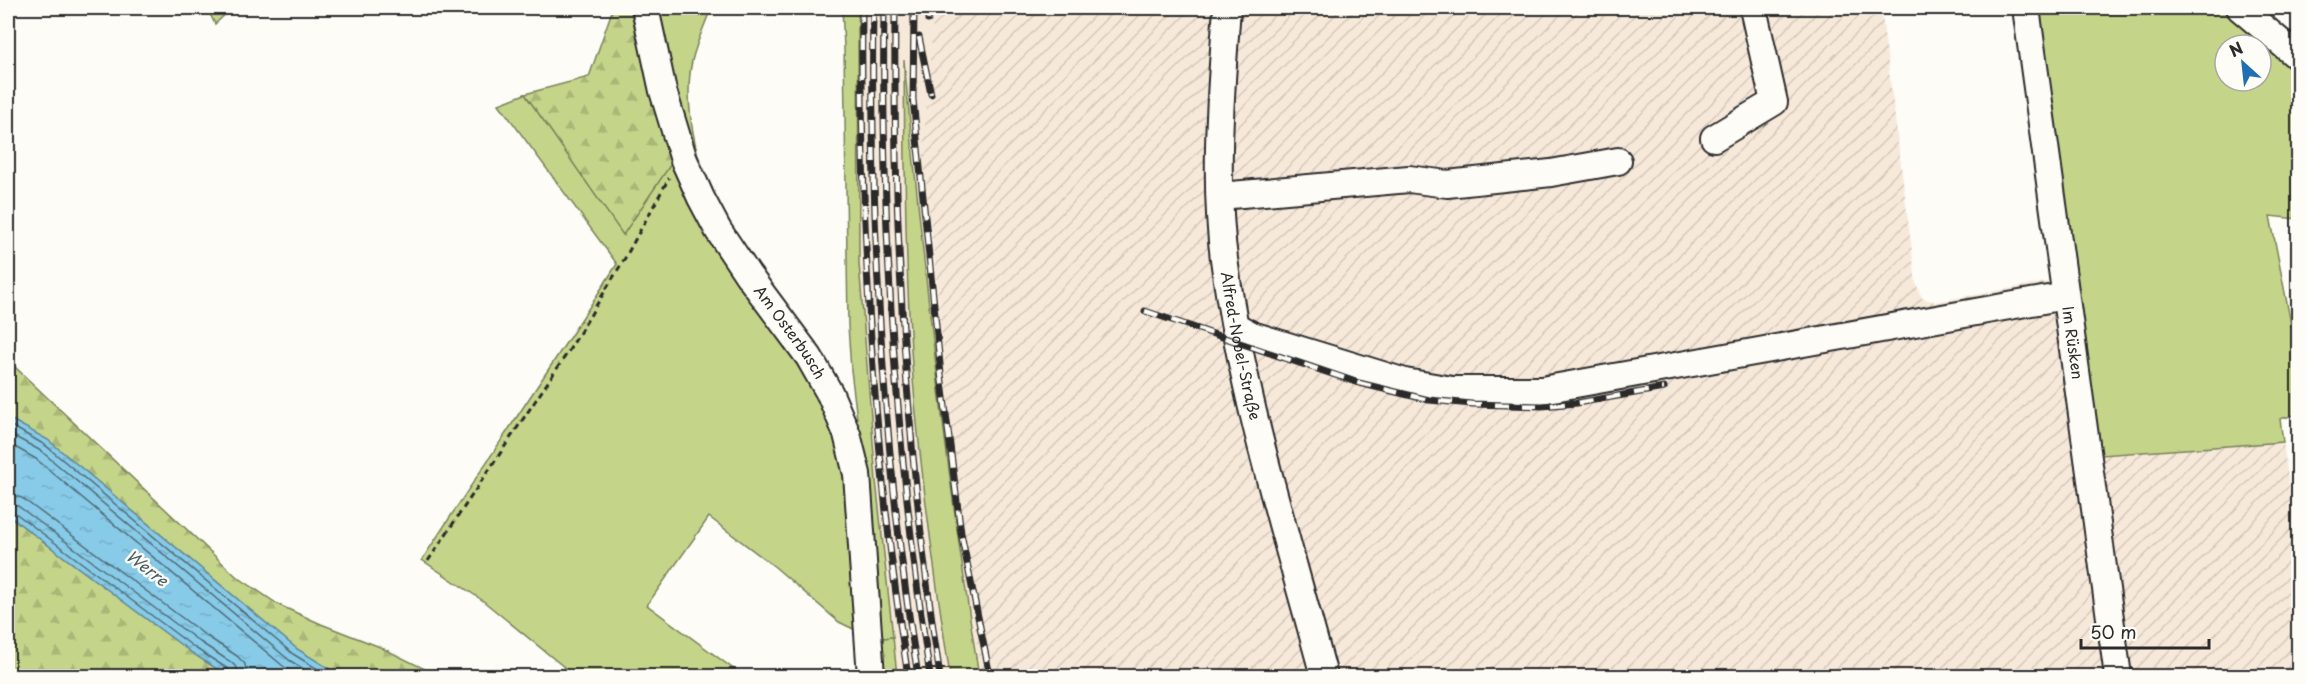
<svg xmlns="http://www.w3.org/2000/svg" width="2306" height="684" font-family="'Playpen Sans',sans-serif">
<defs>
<pattern id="industrial-furrows" width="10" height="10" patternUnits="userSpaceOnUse" patternTransform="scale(1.5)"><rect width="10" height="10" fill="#f7e9da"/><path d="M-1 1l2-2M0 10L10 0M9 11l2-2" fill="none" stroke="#d4c8bb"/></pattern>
<pattern id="forest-firs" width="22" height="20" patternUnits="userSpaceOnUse" patternTransform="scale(1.5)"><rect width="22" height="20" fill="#c4d58a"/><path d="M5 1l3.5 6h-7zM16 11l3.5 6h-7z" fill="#a9b777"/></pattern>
<pattern id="water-ripples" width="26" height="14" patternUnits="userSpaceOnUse" patternTransform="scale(1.5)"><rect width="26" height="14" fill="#87cbe8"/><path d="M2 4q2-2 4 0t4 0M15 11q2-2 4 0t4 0" fill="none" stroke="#75aec7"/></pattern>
</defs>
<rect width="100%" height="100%" fill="#fdfcf7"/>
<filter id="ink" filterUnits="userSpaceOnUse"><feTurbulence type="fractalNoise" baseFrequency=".0167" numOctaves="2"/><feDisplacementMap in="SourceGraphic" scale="12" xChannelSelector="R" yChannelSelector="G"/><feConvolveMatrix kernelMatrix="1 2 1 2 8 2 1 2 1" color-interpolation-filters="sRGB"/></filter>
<g filter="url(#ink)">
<path fill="#f7e9da" d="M858,8H934L925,151L932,245L957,469L997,676H897L876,481L859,263Z"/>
<path fill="url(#industrial-furrows)" d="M934,8H1881L1916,283L1922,298L1935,302L2075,277L2101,455L2283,442L2298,549V676H981L954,450L923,151Z"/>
<path fill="#c4d58a" stroke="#78805a" stroke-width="1.5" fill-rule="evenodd" d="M638,8H711C705,25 696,43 692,61C683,103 696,150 707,190L855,424L857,419L851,370L848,325L844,47L842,8H858L859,263L876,481L893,637L874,639L839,622L775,567L709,517L647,605L743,676H575L482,600L422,560C486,461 554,364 617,264L499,104L525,94L624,235Z
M2039,8H2234L2298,58V219L2270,216L2298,360V414L2280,419L2283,442L2101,455ZM2225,45H2261V81H2225Z
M904,60C923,266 946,472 979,676H950C935,578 921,478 913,379C905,273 905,166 904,60Z"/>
<path fill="url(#forest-firs)" stroke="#78805a" stroke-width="1.5" d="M207,8H232L215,24Z
M613,8H638L675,158L623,235L525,94L589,77Z
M8,352L16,368L236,576L279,605L321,624L380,647L425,669L432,676H341L297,649L48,440L8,418Z
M8,515L192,653L228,676H8Z
M893,637L897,676H876L874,639Z"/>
<path fill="url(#water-ripples)" stroke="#628b9c" stroke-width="1.5" d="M8,418L48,440L297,649L341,676H228L192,653L8,515Z"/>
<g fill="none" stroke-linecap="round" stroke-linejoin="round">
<path stroke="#506b77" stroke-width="1.5" d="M8,424L45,445L293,654L329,676
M8,433L41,451L289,660L315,676
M8,443L36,459L283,666L298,676
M8,494L22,498L205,635L237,656L245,664L247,676
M8,503L18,506L200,642L232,663L237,668L238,676
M8,510L14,512L195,648L228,669L231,676"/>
<defs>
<g id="minor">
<path id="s1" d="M645,8L663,91L684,160L701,198L718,230L748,275L809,357L830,394L847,434L857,474L871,676"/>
<path id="s2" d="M1227,8C1221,90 1213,184 1225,266C1244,405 1288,541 1324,676"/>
<path id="s3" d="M2026,8L2118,676"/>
<path d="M2240,8L2298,57"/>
<path d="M1714,138L1774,102L1753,8"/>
<path d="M1220,196L1409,179L1447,184L1551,173L1618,161"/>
<path d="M1235,326L1252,335L1405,382L1452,390H1542L2065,296"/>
</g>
</defs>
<use href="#minor" stroke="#2b2b2b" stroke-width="30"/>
<path stroke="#2b2b2b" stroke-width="3" stroke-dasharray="6 4.5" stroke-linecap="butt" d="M452,16L455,8
M428,561L568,352L625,258L669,178"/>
<use href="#minor" stroke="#fdfcf7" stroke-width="26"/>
<defs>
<path id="rail" d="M862,8C860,231 873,455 908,676
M873,8C870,231 883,455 918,676
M884,8C881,231 896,455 930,676
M895,8C893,231 906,455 940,676
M914,8L913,99L941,374L961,533L990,676
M928,20L929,8
M919,37L931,94
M1145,311L1359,383L1429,400L1472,404L1542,406L1577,403L1664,388"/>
</defs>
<use href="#rail" stroke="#2b2b2b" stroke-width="7"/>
<use href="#rail" stroke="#fdfcf7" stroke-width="4.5" stroke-dasharray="14" stroke-linecap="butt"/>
</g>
</g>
<g text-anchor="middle" stroke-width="5" stroke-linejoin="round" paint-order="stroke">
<g font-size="15" fill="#2b2b2b" stroke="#fdfcf7">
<text dy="5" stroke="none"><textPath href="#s1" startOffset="360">Am Osterbusch</textPath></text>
<text dy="5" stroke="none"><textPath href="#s3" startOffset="338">Im Rüsken</textPath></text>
<text dy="5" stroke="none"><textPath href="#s2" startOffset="340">Alfred-Nobel-Straße</textPath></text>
</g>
<g font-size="16" font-style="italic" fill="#475b64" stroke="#fdfcf7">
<text transform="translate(147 568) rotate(38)" y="6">Werre</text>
</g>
</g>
<rect width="2306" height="684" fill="none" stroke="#fdfcf7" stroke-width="30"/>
<rect x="15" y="15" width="2276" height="654" fill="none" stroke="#2b2b2b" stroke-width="2" filter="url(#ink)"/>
<g transform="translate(2243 63) rotate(333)"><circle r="28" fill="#fdfcf7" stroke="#a9a8a5" stroke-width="1.5"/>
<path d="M0-4.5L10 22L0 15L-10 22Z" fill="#1f6fb2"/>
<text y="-9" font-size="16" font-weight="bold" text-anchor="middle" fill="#2b2b2b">N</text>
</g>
<path d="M2081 639v9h128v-9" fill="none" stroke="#2b2b2b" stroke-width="3"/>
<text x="2090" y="639" font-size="18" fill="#2b2b2b" stroke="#fdfcf7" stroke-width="4.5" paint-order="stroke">50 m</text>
</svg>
